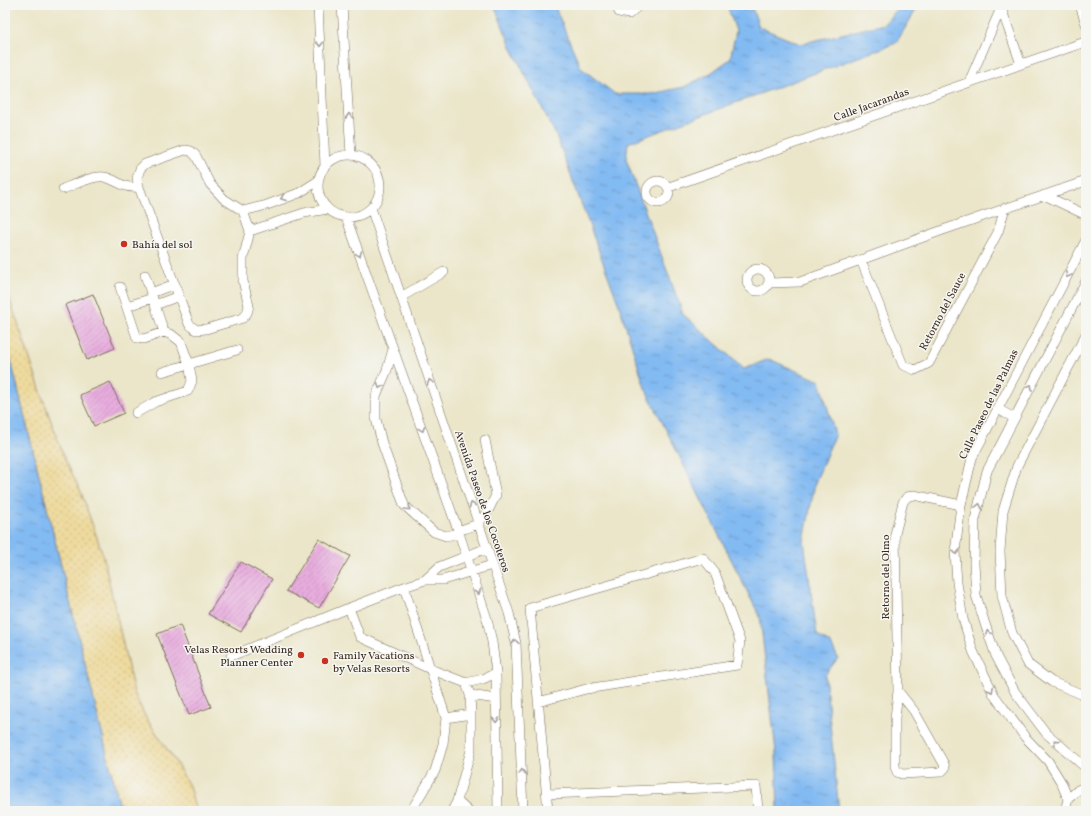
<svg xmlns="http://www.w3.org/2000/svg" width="1091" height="816" font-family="Vollkorn,serif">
<defs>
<pattern id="sand-dots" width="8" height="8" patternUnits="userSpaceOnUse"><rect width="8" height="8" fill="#eeda9e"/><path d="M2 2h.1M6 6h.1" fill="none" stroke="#cdbb88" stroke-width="1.8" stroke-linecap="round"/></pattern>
<pattern id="water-ripples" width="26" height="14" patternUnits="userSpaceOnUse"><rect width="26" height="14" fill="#82baf2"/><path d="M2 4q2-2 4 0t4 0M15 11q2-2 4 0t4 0" fill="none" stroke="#6c97c3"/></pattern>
<pattern id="building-hatch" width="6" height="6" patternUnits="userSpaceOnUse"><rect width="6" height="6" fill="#e8addf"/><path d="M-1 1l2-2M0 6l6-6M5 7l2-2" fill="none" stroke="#bd8db4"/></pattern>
</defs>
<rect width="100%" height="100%" fill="#f6f6f2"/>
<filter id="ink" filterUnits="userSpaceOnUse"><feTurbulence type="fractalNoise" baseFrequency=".025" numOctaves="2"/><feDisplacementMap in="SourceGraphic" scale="8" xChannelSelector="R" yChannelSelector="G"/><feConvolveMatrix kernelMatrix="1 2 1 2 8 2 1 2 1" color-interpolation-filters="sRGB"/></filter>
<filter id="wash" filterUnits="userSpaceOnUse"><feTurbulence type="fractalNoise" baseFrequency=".012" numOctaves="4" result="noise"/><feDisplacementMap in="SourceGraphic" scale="16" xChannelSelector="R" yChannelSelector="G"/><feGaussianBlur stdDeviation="0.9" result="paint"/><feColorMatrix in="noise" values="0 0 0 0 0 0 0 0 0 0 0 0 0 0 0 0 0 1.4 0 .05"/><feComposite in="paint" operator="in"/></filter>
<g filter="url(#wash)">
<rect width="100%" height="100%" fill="#ebe6c9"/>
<path fill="url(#sand-dots)" stroke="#94825e" d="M5,285L48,413L65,459L81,492L103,555L134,693L146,718L174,759L189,786L196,811H121L5,336Z"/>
<path fill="url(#water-ripples)" stroke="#5e7288" d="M494,5H554L581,68L615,94H651L684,87L711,73L730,59L736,31L727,5H751L759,27L800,44L884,24L901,5H919L896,43L628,143L626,159L683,314L744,369L769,359L820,381L835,434L815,483L804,541L817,635L831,644L838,658L825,675L839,811H778L776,752L760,617L645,388L620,308L556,135L512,49Z
M5,336L121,811H5Z"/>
<g id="blocks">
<path fill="url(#building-hatch)" d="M93,294L115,348L87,360L65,305Z
M110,382L124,413L94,426L80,395Z
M319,539L350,556L319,608L286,591Z
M241,562L272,579L241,632L208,614Z
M180,625L211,707L189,715L157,634Z"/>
</g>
</g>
<g filter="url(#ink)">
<use href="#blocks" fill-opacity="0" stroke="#796c5a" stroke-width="1"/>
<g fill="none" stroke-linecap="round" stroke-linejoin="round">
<defs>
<path id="minor" d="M318,5L325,166
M342,5L351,155
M616,5L619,12L629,14L637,7V5
M1000,5L1021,64
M1080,5L1086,24
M969,82L1001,8
M185,150L191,151L196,156L210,184L224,199L243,211L250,231L243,259V281L249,306L247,313L243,318L206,329L196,330L189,324L139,187L137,178L140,169L145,164Z
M318 186a31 31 0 1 1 62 0a31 31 0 1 1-62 0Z
M647 192a11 11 0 1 1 22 0a11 11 0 1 1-22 0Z
M669,187L1085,42L1086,40
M63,189C73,185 94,175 104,177C119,180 121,189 139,187
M1044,195L1086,215
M371,208L509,613L516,643L523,811
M243,211L267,205L299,193L318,181
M346,217L459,533L487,619L492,642L496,673L498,811
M250,231L304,213L328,209
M861,260L903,365L915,370L929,363L998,232L1005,208
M747 280a11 11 0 1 1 22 0a11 11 0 1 1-22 0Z
M1086,281L987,471L975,520L974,563L976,595L985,624L996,656L1015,692L1046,733L1086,768
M769,283L800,282L943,230L1086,181
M120,287L137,338L144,339L164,332
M151,293L175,284
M401,297L444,272
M155,305L179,296
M127,306L153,298
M1086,334L1017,466L1003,511L1000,551L1002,596L1012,633L1028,664L1052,682L1086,696
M393,349L387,370L376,396V419L382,443L404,505L434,532L446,536L459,533
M162,372L237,350
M998,409L1014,418
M136,413L155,402L188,391L192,381L189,364L181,342L172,335L164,332L145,275
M458,531L478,524L488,511L496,495L485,440
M425,580L439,567L487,548
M404,587L446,718L443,744L435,771L411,811
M349,608L360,637L430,669L466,683L483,679L496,673
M231,656L349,608L404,587L425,580H443L492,565
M898,691L914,711L944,764L945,768L941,772L902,774L897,772L895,766V718L898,691L895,534L903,502L907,497L914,495L961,505
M470,695L496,699
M538,702L586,689L737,665L740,641L715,573L703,558L530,608L548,811
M446,718L471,714
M548,794L756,786L758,811
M1068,799L1061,782L1048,761L1025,737L994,695L973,651L963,619L957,583L955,552L961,505L972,458L1086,240
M1068,799L1078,790L1086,787
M457,801L468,811
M452,811L457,801L471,750V714L470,695L466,683
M1065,811L1068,799"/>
</defs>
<use href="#minor" stroke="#796c5a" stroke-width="10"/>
<use href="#minor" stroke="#fff" stroke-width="9"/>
</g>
<defs><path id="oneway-chevron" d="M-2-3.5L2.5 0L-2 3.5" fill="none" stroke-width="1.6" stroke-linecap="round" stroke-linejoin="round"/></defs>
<g stroke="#a79f9a">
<use href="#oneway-chevron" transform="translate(320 44) rotate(88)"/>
<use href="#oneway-chevron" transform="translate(349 116) rotate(-93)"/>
<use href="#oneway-chevron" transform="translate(283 198) rotate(160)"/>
<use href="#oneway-chevron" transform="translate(359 254) rotate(70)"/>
<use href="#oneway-chevron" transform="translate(1068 275) rotate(118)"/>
<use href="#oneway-chevron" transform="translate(430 382) rotate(-109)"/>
<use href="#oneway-chevron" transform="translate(380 386) rotate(112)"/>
<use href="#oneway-chevron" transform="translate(1030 387) rotate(-62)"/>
<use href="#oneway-chevron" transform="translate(422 429) rotate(70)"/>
<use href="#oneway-chevron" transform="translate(472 505) rotate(-109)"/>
<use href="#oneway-chevron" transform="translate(979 506) rotate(-77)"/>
<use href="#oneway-chevron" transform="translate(408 508) rotate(45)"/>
<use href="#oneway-chevron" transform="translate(956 552) rotate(92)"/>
<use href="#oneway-chevron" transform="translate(478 592) rotate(73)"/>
<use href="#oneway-chevron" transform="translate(988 633) rotate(-110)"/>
<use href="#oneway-chevron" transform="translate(515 642) rotate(-99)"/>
<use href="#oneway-chevron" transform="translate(991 690) rotate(63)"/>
<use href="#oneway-chevron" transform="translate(496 720) rotate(89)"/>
<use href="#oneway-chevron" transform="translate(1056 742) rotate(-138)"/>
<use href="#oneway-chevron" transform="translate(522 772) rotate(-92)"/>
</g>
</g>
<g fill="#c8321e" stroke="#f6f6f2" stroke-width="1.5">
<circle cx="124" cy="244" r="4"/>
<circle cx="301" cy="655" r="4"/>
<circle cx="325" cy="661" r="4"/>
</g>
<g text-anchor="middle" stroke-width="3" stroke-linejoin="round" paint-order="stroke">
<g font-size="11" fill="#3b2a1e" stroke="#f6f6f2">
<text transform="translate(871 104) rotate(-20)" y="4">Calle Jacarandas</text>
<text transform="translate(942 311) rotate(-62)" y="4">Retorno del Sauce</text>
<text transform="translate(988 404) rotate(-64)" y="4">Calle Paseo de las Palmas</text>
<text transform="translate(483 501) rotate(71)" y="4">Avenida Paseo de los Cocoteros</text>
<text transform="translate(885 577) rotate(-90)" y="4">Retorno del Olmo</text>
</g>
<g font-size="11" fill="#3b2a1e" stroke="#f6f6f2" text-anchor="start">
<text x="132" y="248">Bahía del sol</text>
<text x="293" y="653" text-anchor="end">Velas Resorts Wedding<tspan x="293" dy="13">Planner Center</tspan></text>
<text x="333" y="659">Family Vacations<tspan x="333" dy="13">by Velas Resorts</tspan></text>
</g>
</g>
<rect width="1091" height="816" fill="none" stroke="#f6f6f2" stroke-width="20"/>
</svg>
